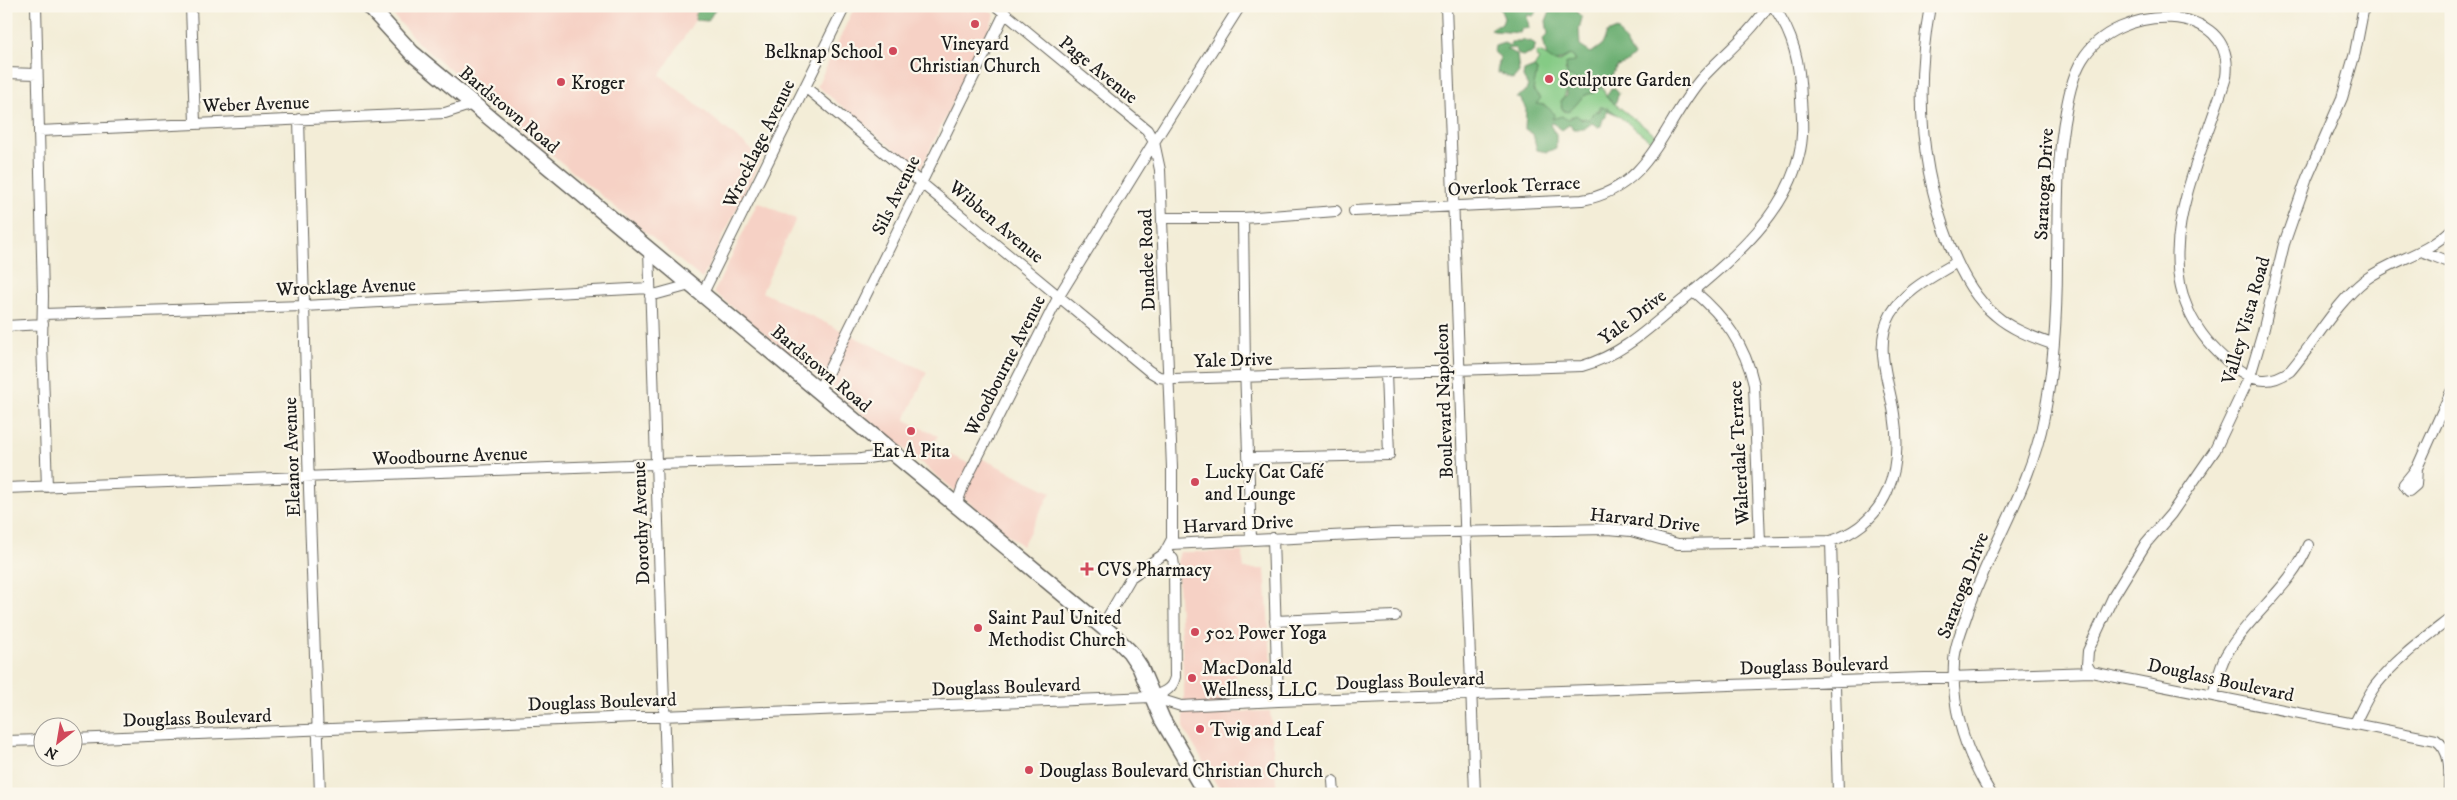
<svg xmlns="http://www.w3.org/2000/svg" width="2457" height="800" font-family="'IM FELL DW Pica',serif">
<rect width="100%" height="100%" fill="#fbf7ec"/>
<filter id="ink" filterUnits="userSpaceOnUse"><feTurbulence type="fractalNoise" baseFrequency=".02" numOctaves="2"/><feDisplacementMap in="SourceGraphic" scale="10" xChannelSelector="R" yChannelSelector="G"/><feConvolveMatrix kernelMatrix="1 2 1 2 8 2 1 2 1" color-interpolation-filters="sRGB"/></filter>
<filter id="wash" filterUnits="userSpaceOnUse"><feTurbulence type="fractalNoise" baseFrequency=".0096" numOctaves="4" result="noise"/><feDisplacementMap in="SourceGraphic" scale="20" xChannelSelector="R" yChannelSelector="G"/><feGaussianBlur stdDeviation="1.12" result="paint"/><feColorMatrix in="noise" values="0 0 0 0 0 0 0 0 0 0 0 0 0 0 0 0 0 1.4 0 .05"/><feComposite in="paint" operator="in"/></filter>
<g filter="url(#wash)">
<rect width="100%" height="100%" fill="#f3edd7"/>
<path fill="#f6d1c5" d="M385,6H697L695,20L660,75L762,158L702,279L420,45Z
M855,6H984L995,15L920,170L817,86Z
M758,202L796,219L762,292L927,372L905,420L938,436L933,447L970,464L975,455L1051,492L1022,546L714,292Z
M1180,552H1242L1244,569H1265L1271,661L1236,665L1235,712L1270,711L1277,794H1222L1184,729V689L1177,562Z"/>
<path fill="#85cb85" stroke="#507450" d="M1538,52C1546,53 1550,61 1559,62L1570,55L1575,58L1574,62L1567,66L1565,71L1574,78L1575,83L1566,92L1561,106L1565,112C1579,108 1578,94 1594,93L1596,88H1603L1606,97L1655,135L1651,141L1607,107L1596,111L1588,120L1572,116L1567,120L1551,118L1545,105L1533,104L1535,94L1533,88L1537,71L1534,67L1539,59L1536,57Z"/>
<path fill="#6caf72" stroke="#446647" d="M697,6H717L708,21L695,20Z
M1499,6H1541L1533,16L1527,15L1529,28H1522L1520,33L1494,31L1490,29L1502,24L1504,18Z
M1552,6H1579L1577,12L1582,18L1579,29L1580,46L1591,53L1602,45L1607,33L1617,29L1634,56L1626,63L1617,66L1606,86L1597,87L1594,93C1580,93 1578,106 1568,112L1562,109L1561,100L1567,96V89L1575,82L1574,78L1567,76L1566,63L1574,62L1575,58L1570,55L1555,62L1547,57L1543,39L1548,34L1546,21Z
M1522,39L1528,42L1531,41L1536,46L1533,48L1534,51L1529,55L1528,53L1523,56L1519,55L1515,48L1506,49L1517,55L1519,72L1513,79L1497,72L1500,57L1494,52L1495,46L1504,43L1510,46L1511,42H1521Z
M1534,67L1537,71L1533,91L1541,98L1536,104C1546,104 1548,108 1555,114L1552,119L1562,116L1567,120L1576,115L1582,120L1585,118L1588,120L1596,111H1600V107C1607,107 1610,109 1616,114L1606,110V117L1603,119L1601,126L1598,127L1592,123L1584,129H1574L1570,124L1562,130L1552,122L1550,125L1556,134V148L1547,152L1537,150L1533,134L1525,129L1526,109L1520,98H1516L1525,92L1528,86L1523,77L1524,71Z
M1611,88H1615L1619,93L1615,104L1606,97Z"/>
</g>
<g filter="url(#ink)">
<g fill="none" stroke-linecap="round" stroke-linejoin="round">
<defs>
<path id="street" d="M36,6L43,296L42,343L47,487
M191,6L195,123
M1446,6L1475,794
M1930,6C1915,87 1920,169 1950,245C1960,271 1973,297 1995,315C2011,329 2032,337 2052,344
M6,73L37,74
M805,87L1149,371L1159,377L1174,379L1582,366C1623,355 1651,326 1683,300C1730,260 1784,218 1799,155C1804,136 1802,118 1801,99C1800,64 1794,34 1773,6
M299,119L309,489L320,794
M39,131L445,113L473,104
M1354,211L1582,200C1651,188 1662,125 1701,79C1723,55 1750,34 1768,6
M1162,218H1243L1336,211
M1243,218L1245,368L1251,539
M649,250L667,794
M2424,252L2451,263
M1694,291C1725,317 1745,345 1754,385L1760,543
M702,295L845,6
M650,296L690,285
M43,314L303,306L650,288
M6,326L43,324
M818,392L1005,13
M1249,458L1389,455L1386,373
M2417,468L2416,485L2409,491L2404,484L2417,468L2451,392
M6,488L655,464L861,459L894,454
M956,506L963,486L1059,296L1154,142L1147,130L996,6
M1273,538L1278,701
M1831,541L1838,794
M1171,544L1392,533L1608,529L1631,531L1678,544L1831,541C1888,522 1903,470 1894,414C1889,381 1873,345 1891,314C1906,289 1933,277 1957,262
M1275,621L1395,616
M1102,627L1131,577L1164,554L1172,539V468L1160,170L1154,142L1240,6
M2091,672L2087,665L2088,651L2113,597L2146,543L2171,514L2215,450L2250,376L2263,332L2284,244L2307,178L2342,98L2355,53L2364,6
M2213,695C2217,682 2219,667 2226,655C2249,615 2292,587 2308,545
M1152,697C1164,692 1172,690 1175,677L1174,566L1173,559L1166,551
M2355,723C2361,711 2367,697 2375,686C2396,659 2424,639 2451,618
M72,739L1152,697L1181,706L1278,701L2091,672L2436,740C2453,752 2449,775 2449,794
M6,741L42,740
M1333,781L1334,794
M1991,794C1967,755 1951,711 1954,664C1954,648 1961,632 1966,617C1988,549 2031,488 2044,417C2054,367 2057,313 2057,262C2058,211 2056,161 2066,111C2069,93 2073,75 2082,60C2116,2 2237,0 2226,77C2197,174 2130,283 2232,365C2252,381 2268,386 2290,371C2315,342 2335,304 2365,280C2393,259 2424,256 2451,230"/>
<path id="primary" d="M369,6L412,53L1115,637L1130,652L1140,667L1162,719L1206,794"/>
</defs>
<use href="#street" stroke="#67655d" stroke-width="12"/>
<use href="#primary" stroke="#67655d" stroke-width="18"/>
<use href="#street" stroke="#fff" stroke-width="10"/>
<use href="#primary" stroke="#fff" stroke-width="15"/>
</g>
</g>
<g fill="#d1495b" stroke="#fbf7ec" stroke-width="2">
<circle cx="975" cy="24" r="5"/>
<circle cx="893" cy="51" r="5"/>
<circle cx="1549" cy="79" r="5"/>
<circle cx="561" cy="82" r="5"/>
<circle cx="911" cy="431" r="5"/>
<circle cx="1195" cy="482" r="5"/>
<path d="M1084.5 561.5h5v5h5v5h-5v5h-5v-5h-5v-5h5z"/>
<circle cx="978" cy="628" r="5"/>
<circle cx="1195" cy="632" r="5"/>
<circle cx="1192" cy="678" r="5"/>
<circle cx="1200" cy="729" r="5"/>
<circle cx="1029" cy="770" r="5"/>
</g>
<g text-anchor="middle" stroke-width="4.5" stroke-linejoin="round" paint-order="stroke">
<g font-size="19" fill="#1c1c1c" stroke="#fbf7ec" text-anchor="start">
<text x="975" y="50" text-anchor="middle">Vineyard<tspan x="975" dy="22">Christian Church</tspan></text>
<text x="883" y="58" text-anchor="end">Belknap School</text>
<text x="1559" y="86">Sculpture Garden</text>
<text x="571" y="89">Kroger</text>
<text x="911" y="457" text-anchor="middle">Eat A Pita</text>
<text x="1205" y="478">Lucky Cat Café<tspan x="1205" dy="22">and Lounge</tspan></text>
<text x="1097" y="576">CVS Pharmacy</text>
<text x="988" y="624">Saint Paul United<tspan x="988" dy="22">Methodist Church</tspan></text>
<text x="1205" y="639">502 Power Yoga</text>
<text x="1202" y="674">MacDonald<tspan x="1202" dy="22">Wellness, LLC</tspan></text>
<text x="1210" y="736">Twig and Leaf</text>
<text x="1039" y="777">Douglass Boulevard Christian Church</text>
</g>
<g font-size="19" fill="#1c1c1c" stroke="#fbf7ec">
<text transform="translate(1099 69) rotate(39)" y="7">Page Avenue</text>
<text transform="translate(256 103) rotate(-2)" y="7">Weber Avenue</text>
<text transform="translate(510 109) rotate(40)" y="7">Bardstown Road</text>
<text transform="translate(758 143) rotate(-64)" y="7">Wrocklage Avenue</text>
<text transform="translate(2043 184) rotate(-87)" y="7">Saratoga Drive</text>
<text transform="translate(1514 185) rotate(-3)" y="7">Overlook Terrace</text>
<text transform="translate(895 195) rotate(-64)" y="7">Sils Avenue</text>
<text transform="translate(997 221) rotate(40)" y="7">Wibben Avenue</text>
<text transform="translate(1146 260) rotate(-92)" y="7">Dundee Road</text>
<text transform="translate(346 286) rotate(-2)" y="7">Wrocklage Avenue</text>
<text transform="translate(1632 316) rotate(-37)" y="7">Yale Drive</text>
<text transform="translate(2245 320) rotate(-74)" y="7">Valley Vista Road</text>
<text transform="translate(1233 359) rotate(-2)" y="7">Yale Drive</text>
<text transform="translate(1004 365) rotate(-63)" y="7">Woodbourne Avenue</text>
<text transform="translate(822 368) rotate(40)" y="7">Bardstown Road</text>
<text transform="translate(1443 401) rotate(-92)" y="7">Boulevard Napoleon</text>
<text transform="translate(1738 453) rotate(-93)" y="7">Walterdale Terrace</text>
<text transform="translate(450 455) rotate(-2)" y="7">Woodbourne Avenue</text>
<text transform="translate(291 457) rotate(-92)" y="7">Eleanor Avenue</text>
<text transform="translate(1645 519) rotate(6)" y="7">Harvard Drive</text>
<text transform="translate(640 523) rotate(-92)" y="7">Dorothy Avenue</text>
<text transform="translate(1238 523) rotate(-3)" y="7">Harvard Drive</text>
<text transform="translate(1962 585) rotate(-69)" y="7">Saratoga Drive</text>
<text transform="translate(1814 665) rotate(-2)" y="7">Douglass Boulevard</text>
<text transform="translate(2221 679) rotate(12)" y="7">Douglass Boulevard</text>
<text transform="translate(1410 680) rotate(-2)" y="7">Douglass Boulevard</text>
<text transform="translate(1006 686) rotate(-2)" y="7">Douglass Boulevard</text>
<text transform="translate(602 701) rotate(-2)" y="7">Douglass Boulevard</text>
<text transform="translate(197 717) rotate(-2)" y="7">Douglass Boulevard</text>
</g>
</g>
<rect width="2457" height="800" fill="none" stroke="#fbf7ec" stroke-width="25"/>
<g transform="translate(58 742) rotate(211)"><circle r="24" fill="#fbf7ec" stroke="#a29f99"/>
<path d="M0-4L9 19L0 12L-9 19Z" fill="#d1495b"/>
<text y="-8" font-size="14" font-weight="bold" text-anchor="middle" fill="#1c1c1c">N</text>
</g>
</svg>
